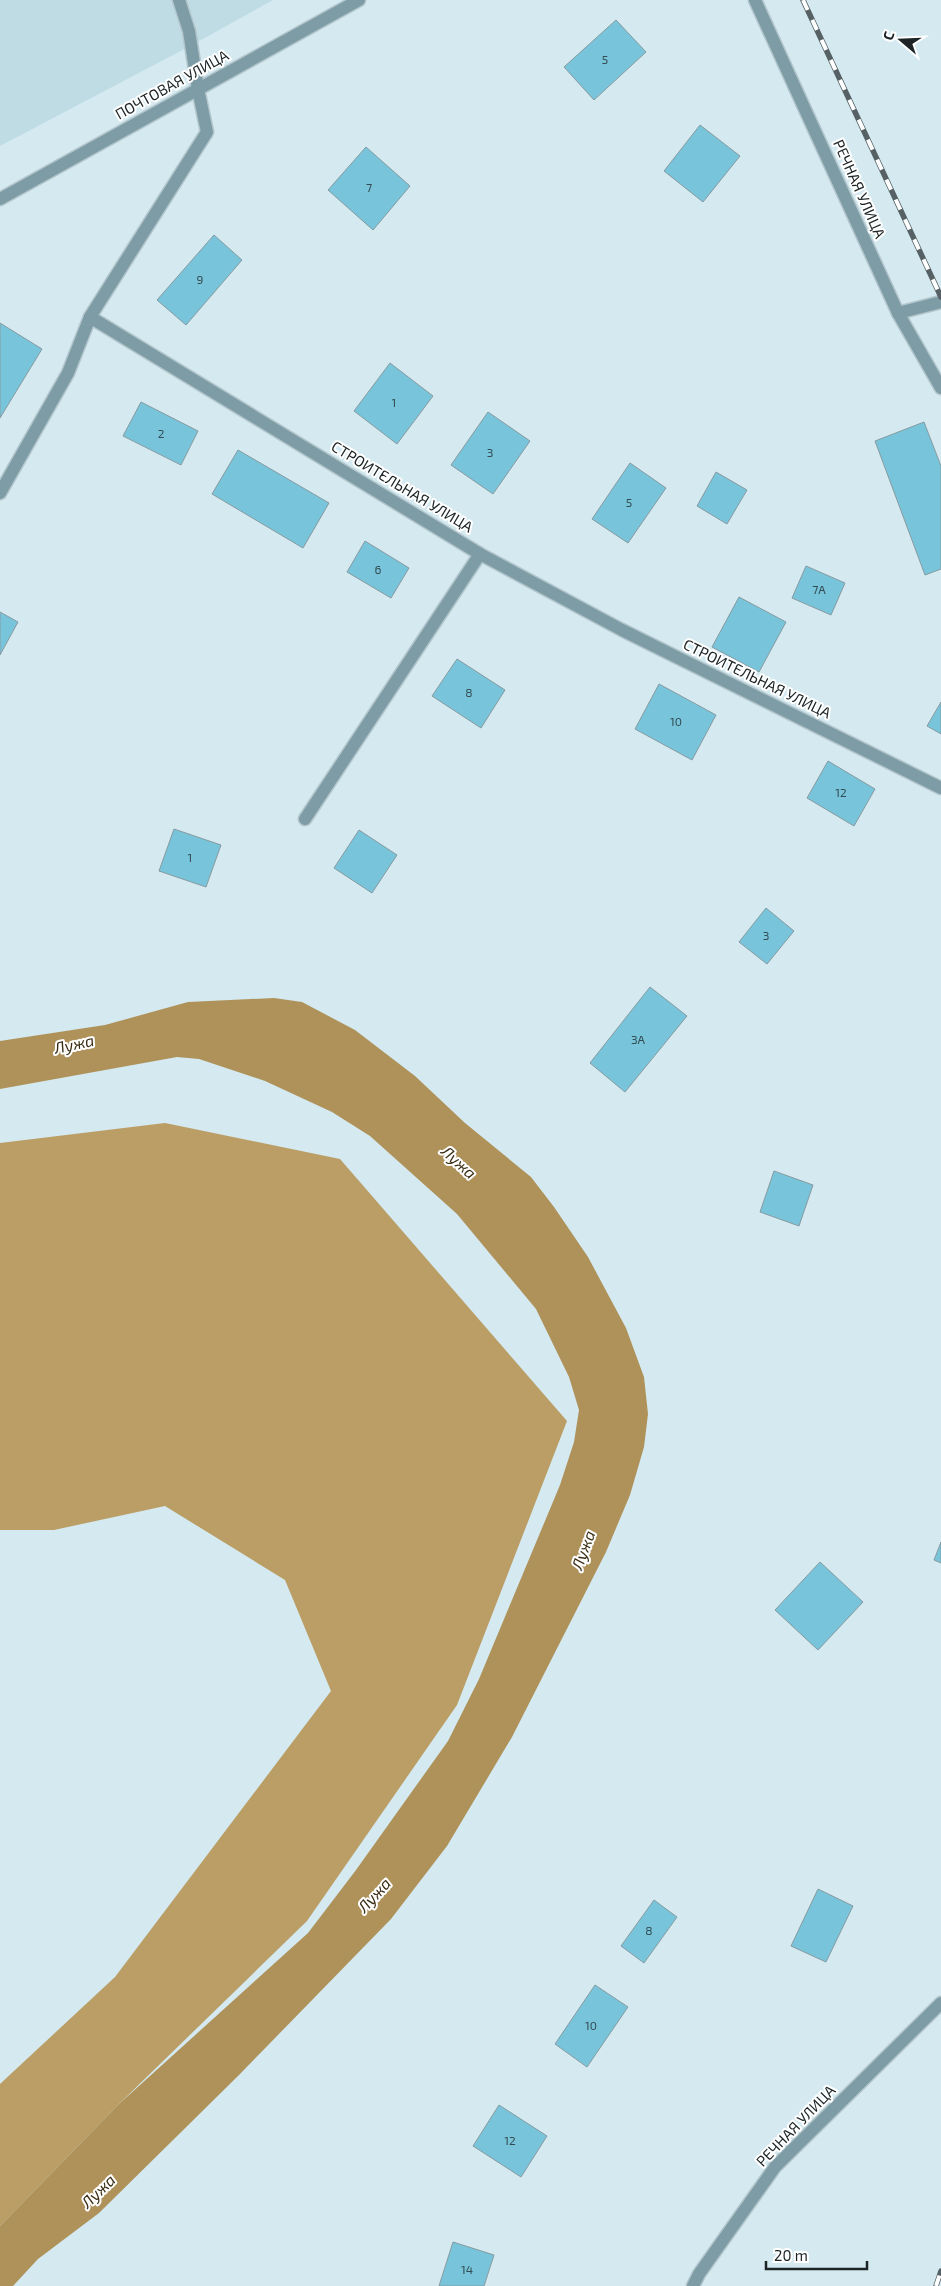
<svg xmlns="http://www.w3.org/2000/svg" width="941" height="2286" font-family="'Exo 2',sans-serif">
<rect width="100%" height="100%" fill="#d4e9f0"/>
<path fill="#bfdce5" d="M0,0H273L192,45L0,146Z"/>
<path fill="#bb9e66" d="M165,1123L340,1159L567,1421L457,1705L307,1921L119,2104L0,2226V2084L115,1977L331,1691L285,1580L165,1506L54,1530H0V1143Z"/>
<path fill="#af925a" d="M274,998L302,1002L355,1030L415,1076L465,1123L531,1177L554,1207L588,1257L626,1328L644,1377L648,1414L644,1447L630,1495L606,1552L512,1737L447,1846L391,1919L239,2075L99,2213L38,2259L13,2286H0V2226L119,2104L308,1933L356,1870L448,1741L479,1679L560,1485L574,1442L579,1410L569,1377L536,1309L457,1214L370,1136L332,1112L265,1081L199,1059L177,1057L0,1089V1041L105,1025L188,1002Z"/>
<path fill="#78c5db" stroke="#879aa0" d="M616,20L646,52L594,100L564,67Z
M700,125L740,156L703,202L664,171Z
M366,147L410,186L373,230L328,190Z
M214,235L242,260L186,325L157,300Z
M0,323L42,349L0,418Z
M390,363L433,396L397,444L354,411Z
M141,402L198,431L181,465L123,436Z
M488,412L530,441L493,494L451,465Z
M924,422L941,466V569L925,575L875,441Z
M238,450L329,503L303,548L212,494Z
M630,463L666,488L628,543L592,519Z
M716,472L747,490L727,524L697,506Z
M365,541L409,568L391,598L347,572Z
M806,566L845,583L831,615L792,598Z
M739,597L786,622L759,672L712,647Z
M0,612L18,622L0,655Z
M457,659L505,690L481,728L432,696Z
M659,684L716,715L692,760L635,729Z
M941,702V734L927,726Z
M828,761L875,789L854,826L807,798Z
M174,829L221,845L206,887L159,871Z
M359,830L397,855L372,893L334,868Z
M766,908L794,931L767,964L739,942Z
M650,987L687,1016L625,1092L590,1063Z
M774,1171L813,1185L799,1226L760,1212Z
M941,1542V1563L934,1560Z
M820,1562L863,1602L818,1650L775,1610Z
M818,1889L853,1906L826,1962L791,1946Z
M654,1900L677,1917L644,1963L621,1946Z
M595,1985L628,2007L587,2067L555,2044Z
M499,2105L547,2136L521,2177L473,2146Z
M453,2242L494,2255L484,2286H439Z"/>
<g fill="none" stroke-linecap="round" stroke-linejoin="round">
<defs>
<path id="service" d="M179,0L189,31L198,89
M898,313L941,302
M0,493L68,373L90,317
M305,819L480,554"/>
<path id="minor" d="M755,0L898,313L941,388
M198,89L207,132L90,317L480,554L622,630L941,788
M693,2286L699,2274L775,2167L941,2003"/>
<path id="tertiary" d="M0,199L359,0"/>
</defs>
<use href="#service" stroke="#b3c6cc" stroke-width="15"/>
<use href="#minor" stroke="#b3c6cc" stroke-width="15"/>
<use href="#tertiary" stroke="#b3c6cc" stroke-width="15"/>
<use href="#service" stroke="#7d9ca6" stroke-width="12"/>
<use href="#minor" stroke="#7d9ca6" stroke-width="12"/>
<use href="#tertiary" stroke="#7d9ca6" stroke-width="12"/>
<defs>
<path id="rail" d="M803,0L941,297
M936,2286L941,2271"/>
</defs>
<use href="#rail" stroke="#556164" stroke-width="5.5"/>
<use href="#rail" stroke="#fff" stroke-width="4" stroke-dasharray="11" stroke-linecap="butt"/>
</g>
<g text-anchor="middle" stroke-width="4" stroke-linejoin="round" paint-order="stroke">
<g font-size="12" fill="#334c53">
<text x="605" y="64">5</text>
<text x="369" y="192">7</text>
<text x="200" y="284">9</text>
<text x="394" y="407">1</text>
<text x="161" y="438">2</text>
<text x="490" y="457">3</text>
<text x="629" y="507">5</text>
<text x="378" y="574">6</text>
<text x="819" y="594">7А</text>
<text x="469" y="697">8</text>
<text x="676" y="726">10</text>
<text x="841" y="797">12</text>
<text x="190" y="862">1</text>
<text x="766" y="940">3</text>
<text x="638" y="1044">3А</text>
<text x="649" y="1935">8</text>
<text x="591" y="2030">10</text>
<text x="510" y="2145">12</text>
<text x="467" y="2274">14</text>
</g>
<g font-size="15" fill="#1c2426" stroke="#fff">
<text transform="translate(172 85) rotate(-29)" y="5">ПОЧТОВАЯ УЛИЦА</text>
<text transform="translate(859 189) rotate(66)" y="5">РЕЧНАЯ УЛИЦА</text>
<text transform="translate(402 487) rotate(31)" y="5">СТРОИТЕЛЬНАЯ УЛИЦА</text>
<text transform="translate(757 679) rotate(26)" y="5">СТРОИТЕЛЬНАЯ УЛИЦА</text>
<text transform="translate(796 2126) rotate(-46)" y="5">РЕЧНАЯ УЛИЦА</text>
</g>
<g font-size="16" font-style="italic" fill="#3a2d13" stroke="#fff">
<text transform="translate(74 1044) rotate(-12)" y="6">Лужа</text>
<text transform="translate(459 1162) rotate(42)" y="6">Лужа</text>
<text transform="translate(583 1550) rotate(-70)" y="6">Лужа</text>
<text transform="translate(374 1895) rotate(-47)" y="6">Лужа</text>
<text transform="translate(98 2191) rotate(-44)" y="6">Лужа</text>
</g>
</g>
<g transform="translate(901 40) rotate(289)" stroke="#ffffff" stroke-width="4" paint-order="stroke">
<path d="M0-4L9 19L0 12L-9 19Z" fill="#1c2426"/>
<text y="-8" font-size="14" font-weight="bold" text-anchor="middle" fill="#1c2426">С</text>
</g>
<path d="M766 2261v8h101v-8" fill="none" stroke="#1c2426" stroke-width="2.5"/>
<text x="774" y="2261" font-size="15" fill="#1c2426" stroke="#ffffff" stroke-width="4" paint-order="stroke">20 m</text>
</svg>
